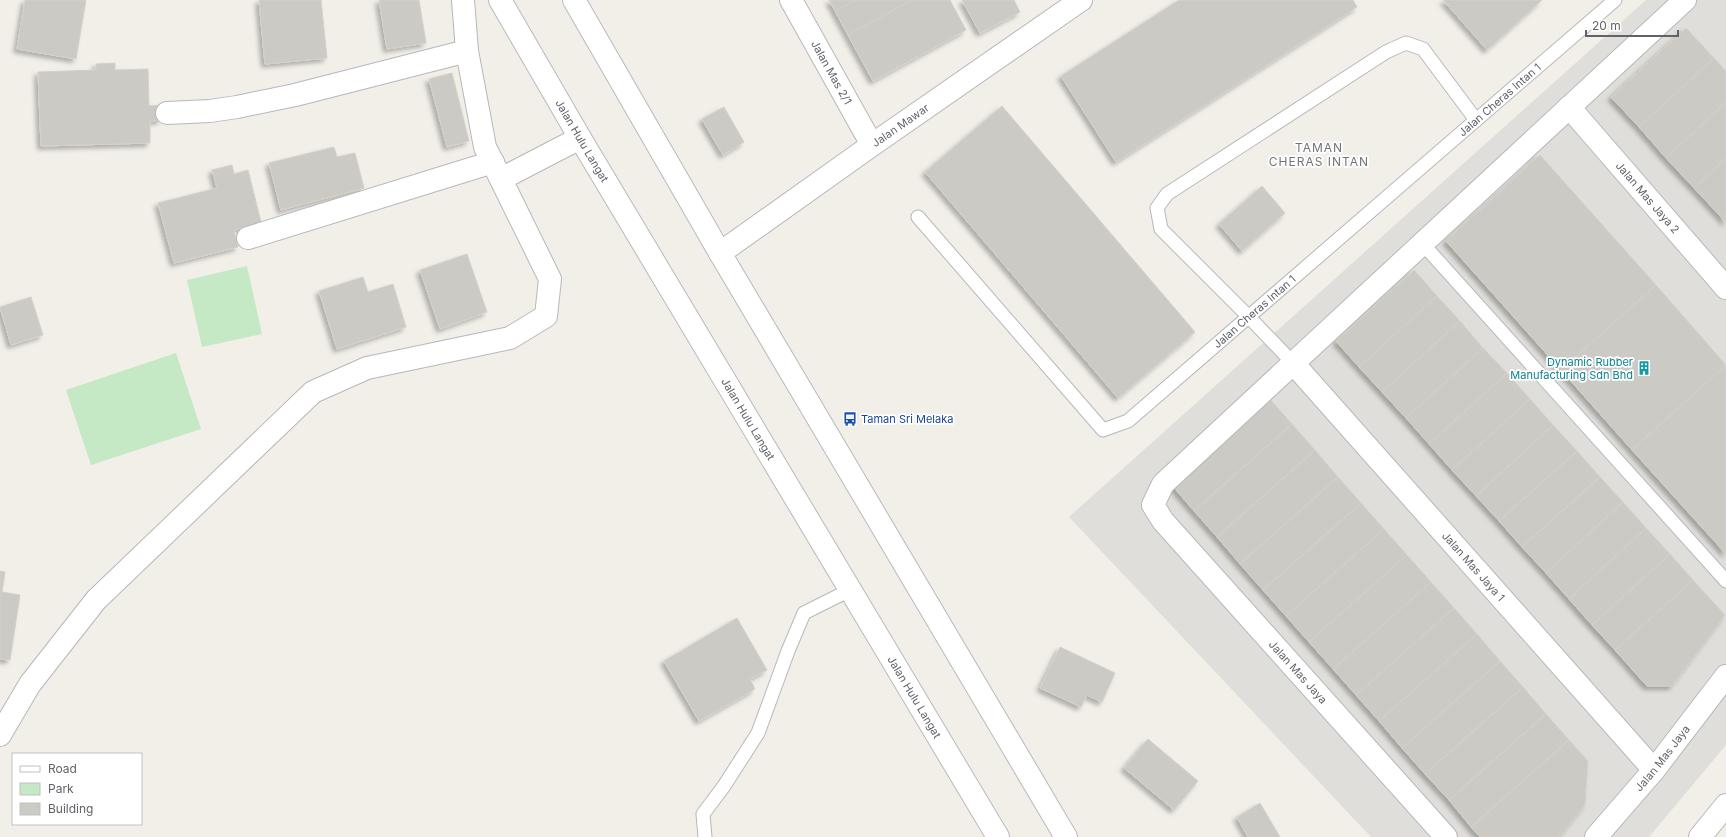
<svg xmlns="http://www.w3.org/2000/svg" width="1726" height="837" font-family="Inter,sans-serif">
<defs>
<filter id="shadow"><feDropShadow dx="-3.5" dy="3.5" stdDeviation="2" flood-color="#0004"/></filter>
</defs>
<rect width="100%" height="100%" fill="#f1efe8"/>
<path fill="#e0deda" d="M1646,0H1726V745L1649,837H1371L1069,517Z"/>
<path fill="#c5e8c5" d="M247,266L262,334L202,347L187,280Z
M176,353L201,429L91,465L66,390Z"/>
<path fill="#cccac5" stroke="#d6d1c6" filter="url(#shadow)" d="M25,0H86L76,59L17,49Z
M259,0H321L327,58L265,64Z
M379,0H419L426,43L387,49Z
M829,0H855L835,11Z
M855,0H912L848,35L835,11Z
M912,0H950L966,30L873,81L848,35Z
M962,0H1014L1020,12L980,33Z
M1179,0H1353L1357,7L1116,162L1061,76Z
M1443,0H1542L1487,50Z
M1686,28L1714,58L1639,127L1611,97Z
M1714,58L1726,71V102L1666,158L1639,127Z
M115,63V70L148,69L149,106L160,105L161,120L150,121V143L41,146L38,72L96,70V64Z
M452,73L469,141L447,147L429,79Z
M1726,102V158L1694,188L1666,158Z
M1002,106L1195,332L1118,398L925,172Z
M724,107L744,142L723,155L702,119Z
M334,147L337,157L355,153L364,188L281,210L269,163Z
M1540,155L1656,285L1561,370L1446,241Z
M1726,158V214L1722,218L1694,188Z
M232,165L234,174L248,170L261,222L234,230L238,247L174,263L158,203L217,188L212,170Z
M1262,186L1285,213L1242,251L1219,224Z
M1726,214V223L1722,218Z
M467,254L487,312L440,329L420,270Z
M1414,270L1437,296L1359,367L1336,341Z
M363,277L368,292L393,284L406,327L337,349L319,291Z
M1656,285L1726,365L1632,450L1561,370Z
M1437,296L1460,321L1382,392L1359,367Z
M31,297L43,335L11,345L0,307Z
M1460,321L1483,348L1406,418L1382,392Z
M1483,348L1507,373L1429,444L1406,418Z
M1726,365V554L1632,450Z
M1507,373L1530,399L1452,470L1429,444Z
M1269,398L1292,424L1194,511L1171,484Z
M1530,399L1553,425L1476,496L1452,470Z
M1292,424L1315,450L1217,537L1194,511Z
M1553,425L1577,451L1499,521L1476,496Z
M1315,450L1338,477L1240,564L1217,537Z
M1577,451L1600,477L1522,547L1499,521Z
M1338,477L1361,503L1263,590L1240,564Z
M1600,477L1623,502L1546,573L1522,547Z
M1623,502L1646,528L1569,599L1546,573Z
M1361,503L1384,529L1286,616L1263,590Z
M1646,528L1670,554L1592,625L1569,599Z
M1384,529L1407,555L1309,642L1286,616Z
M1670,554L1693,580L1615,650L1592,625Z
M1407,555L1431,582L1333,669L1309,642Z
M0,571L5,572L2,592L20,595L10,660L0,659Z
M1693,580L1725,615L1672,686H1647L1615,650Z
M1431,582L1454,608L1356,695L1333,669Z
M1454,608L1477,634L1379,721L1356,695Z
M737,618L767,670L750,679L755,689L699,721L664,661Z
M1477,634L1500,661L1402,748L1379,721Z
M1060,647L1115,673L1102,702L1087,695L1081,707L1040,688Z
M1500,661L1523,687L1425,774L1402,748Z
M1523,687L1546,714L1449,800L1425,774Z
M1546,714L1569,740L1471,827L1449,800Z
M1148,739L1198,781L1174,810L1124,768Z
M1569,740L1588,761L1585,805L1559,837H1480L1471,827Z
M1260,803L1280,837H1248L1237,817Z"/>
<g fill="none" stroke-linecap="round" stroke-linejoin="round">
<defs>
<g id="service">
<path id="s1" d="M918,217L1103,430L1128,421L1615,0"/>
<path d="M1422,243L1726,581"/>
<path d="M1293,363L1249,317L1161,229L1157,208L1167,194L1386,52L1406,43L1423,49L1476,120"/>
<path d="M705,837L703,814L724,786L758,733L788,651L804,613L850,590"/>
</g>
<g id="minor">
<path id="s2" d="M791,0L872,145"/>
<path id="s3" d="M1569,107L1726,288"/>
<path d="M167,113L210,111L237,107L295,95L467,51"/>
<path d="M501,179L580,138"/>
<path d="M248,238L493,162"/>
<path id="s4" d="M720,253L872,145L1081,0"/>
<path id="s5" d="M1293,363L1654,770"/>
<path d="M0,735L30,684L96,600L313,392L367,368L510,338L546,316L550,279L485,147L467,51L463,0"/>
<path d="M1446,837L1163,521L1153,505L1163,484L1685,0"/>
<path id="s6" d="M1596,837L1654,770L1726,676"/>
<path d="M1700,837L1726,805"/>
</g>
<g id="secondary">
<path id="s7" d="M500,0L580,138L998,837"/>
<path d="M574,0L720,253L1066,837"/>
</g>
</defs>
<use href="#service" stroke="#b5b8bc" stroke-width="15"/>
<use href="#minor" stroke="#b5b8bc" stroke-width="24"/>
<use href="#secondary" stroke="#b6babf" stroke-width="24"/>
<use href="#service" stroke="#fff" stroke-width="13"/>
<use href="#minor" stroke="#fff" stroke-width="22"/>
<use href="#secondary" stroke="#fff" stroke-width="22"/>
</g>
<defs>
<symbol id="building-bare" viewBox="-9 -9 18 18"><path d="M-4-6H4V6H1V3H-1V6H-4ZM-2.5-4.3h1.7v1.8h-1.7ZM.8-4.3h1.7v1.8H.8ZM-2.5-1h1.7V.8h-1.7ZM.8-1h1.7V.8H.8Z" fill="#0f9aa8" stroke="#fff" stroke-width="2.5" paint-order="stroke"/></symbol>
<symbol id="bus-bare" viewBox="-9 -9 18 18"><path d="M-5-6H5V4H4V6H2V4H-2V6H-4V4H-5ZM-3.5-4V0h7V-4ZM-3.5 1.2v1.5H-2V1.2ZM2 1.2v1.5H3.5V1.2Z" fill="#1a4fb4" stroke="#fff" stroke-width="2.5" paint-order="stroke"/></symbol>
</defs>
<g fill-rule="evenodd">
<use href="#building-bare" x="1634" y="358" width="20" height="20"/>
<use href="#bus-bare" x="840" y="409" width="20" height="20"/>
</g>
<g text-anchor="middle" stroke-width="3.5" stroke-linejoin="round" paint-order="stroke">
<g font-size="11" fill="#5f6368" stroke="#fff">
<text dy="4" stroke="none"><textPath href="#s2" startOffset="83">Jalan Mas 2/1</textPath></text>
<text dy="4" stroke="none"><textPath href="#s1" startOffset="800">Jalan Cheras Intan 1</textPath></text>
<text dy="4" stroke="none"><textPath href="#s4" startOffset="221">Jalan Mawar</textPath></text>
<text dy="4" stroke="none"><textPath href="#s7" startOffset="163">Jalan Hulu Langat</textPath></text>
<text dy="4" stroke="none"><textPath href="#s3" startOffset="120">Jalan Mas Jaya 2</textPath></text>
<text dy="4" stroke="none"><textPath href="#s1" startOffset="476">Jalan Cheras Intan 1</textPath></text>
<text dy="4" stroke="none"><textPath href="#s7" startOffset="487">Jalan Hulu Langat</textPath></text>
<text dy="4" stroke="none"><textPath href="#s5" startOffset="272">Jalan Mas Jaya 1</textPath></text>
<text transform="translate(1298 672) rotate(48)" y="4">Jalan Mas Jaya</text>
<text dy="4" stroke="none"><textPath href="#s7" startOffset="811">Jalan Hulu Langat</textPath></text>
<text dy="4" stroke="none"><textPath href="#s6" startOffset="103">Jalan Mas Jaya</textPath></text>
</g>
<g font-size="11" fill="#0d838f" stroke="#fff" text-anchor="end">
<text x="1633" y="366">Dynamic Rubber<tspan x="1633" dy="13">Manufacturing Sdn Bhd</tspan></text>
</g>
<g font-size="11" fill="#164399" stroke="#fff" text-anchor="start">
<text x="861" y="423">Taman Sri Melaka</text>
</g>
<g font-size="12" letter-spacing="1" fill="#70757a" stroke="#fff">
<text x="1319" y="152">TAMAN<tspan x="1319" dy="14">CHERAS INTAN</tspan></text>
</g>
</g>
<rect x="12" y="753" width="130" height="72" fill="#ffffff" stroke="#bfc1c3"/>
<rect x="20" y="766" width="20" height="6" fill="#ffffff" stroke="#bfc1c3"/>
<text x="48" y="773" font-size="12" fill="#5f6368">Road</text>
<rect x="20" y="783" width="20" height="12" fill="#c5e8c5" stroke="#bfc1c3"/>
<text x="48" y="793" font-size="12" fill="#5f6368">Park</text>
<rect x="20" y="803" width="20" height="12" fill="#cccac5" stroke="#bfc1c3"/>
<text x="48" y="813" font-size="12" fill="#5f6368">Building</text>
<path d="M1586 30v6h92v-6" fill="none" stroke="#5f6368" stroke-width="2"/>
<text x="1592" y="30" font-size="12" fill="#5f6368" stroke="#ffffff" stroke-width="3" paint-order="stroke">20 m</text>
</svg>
